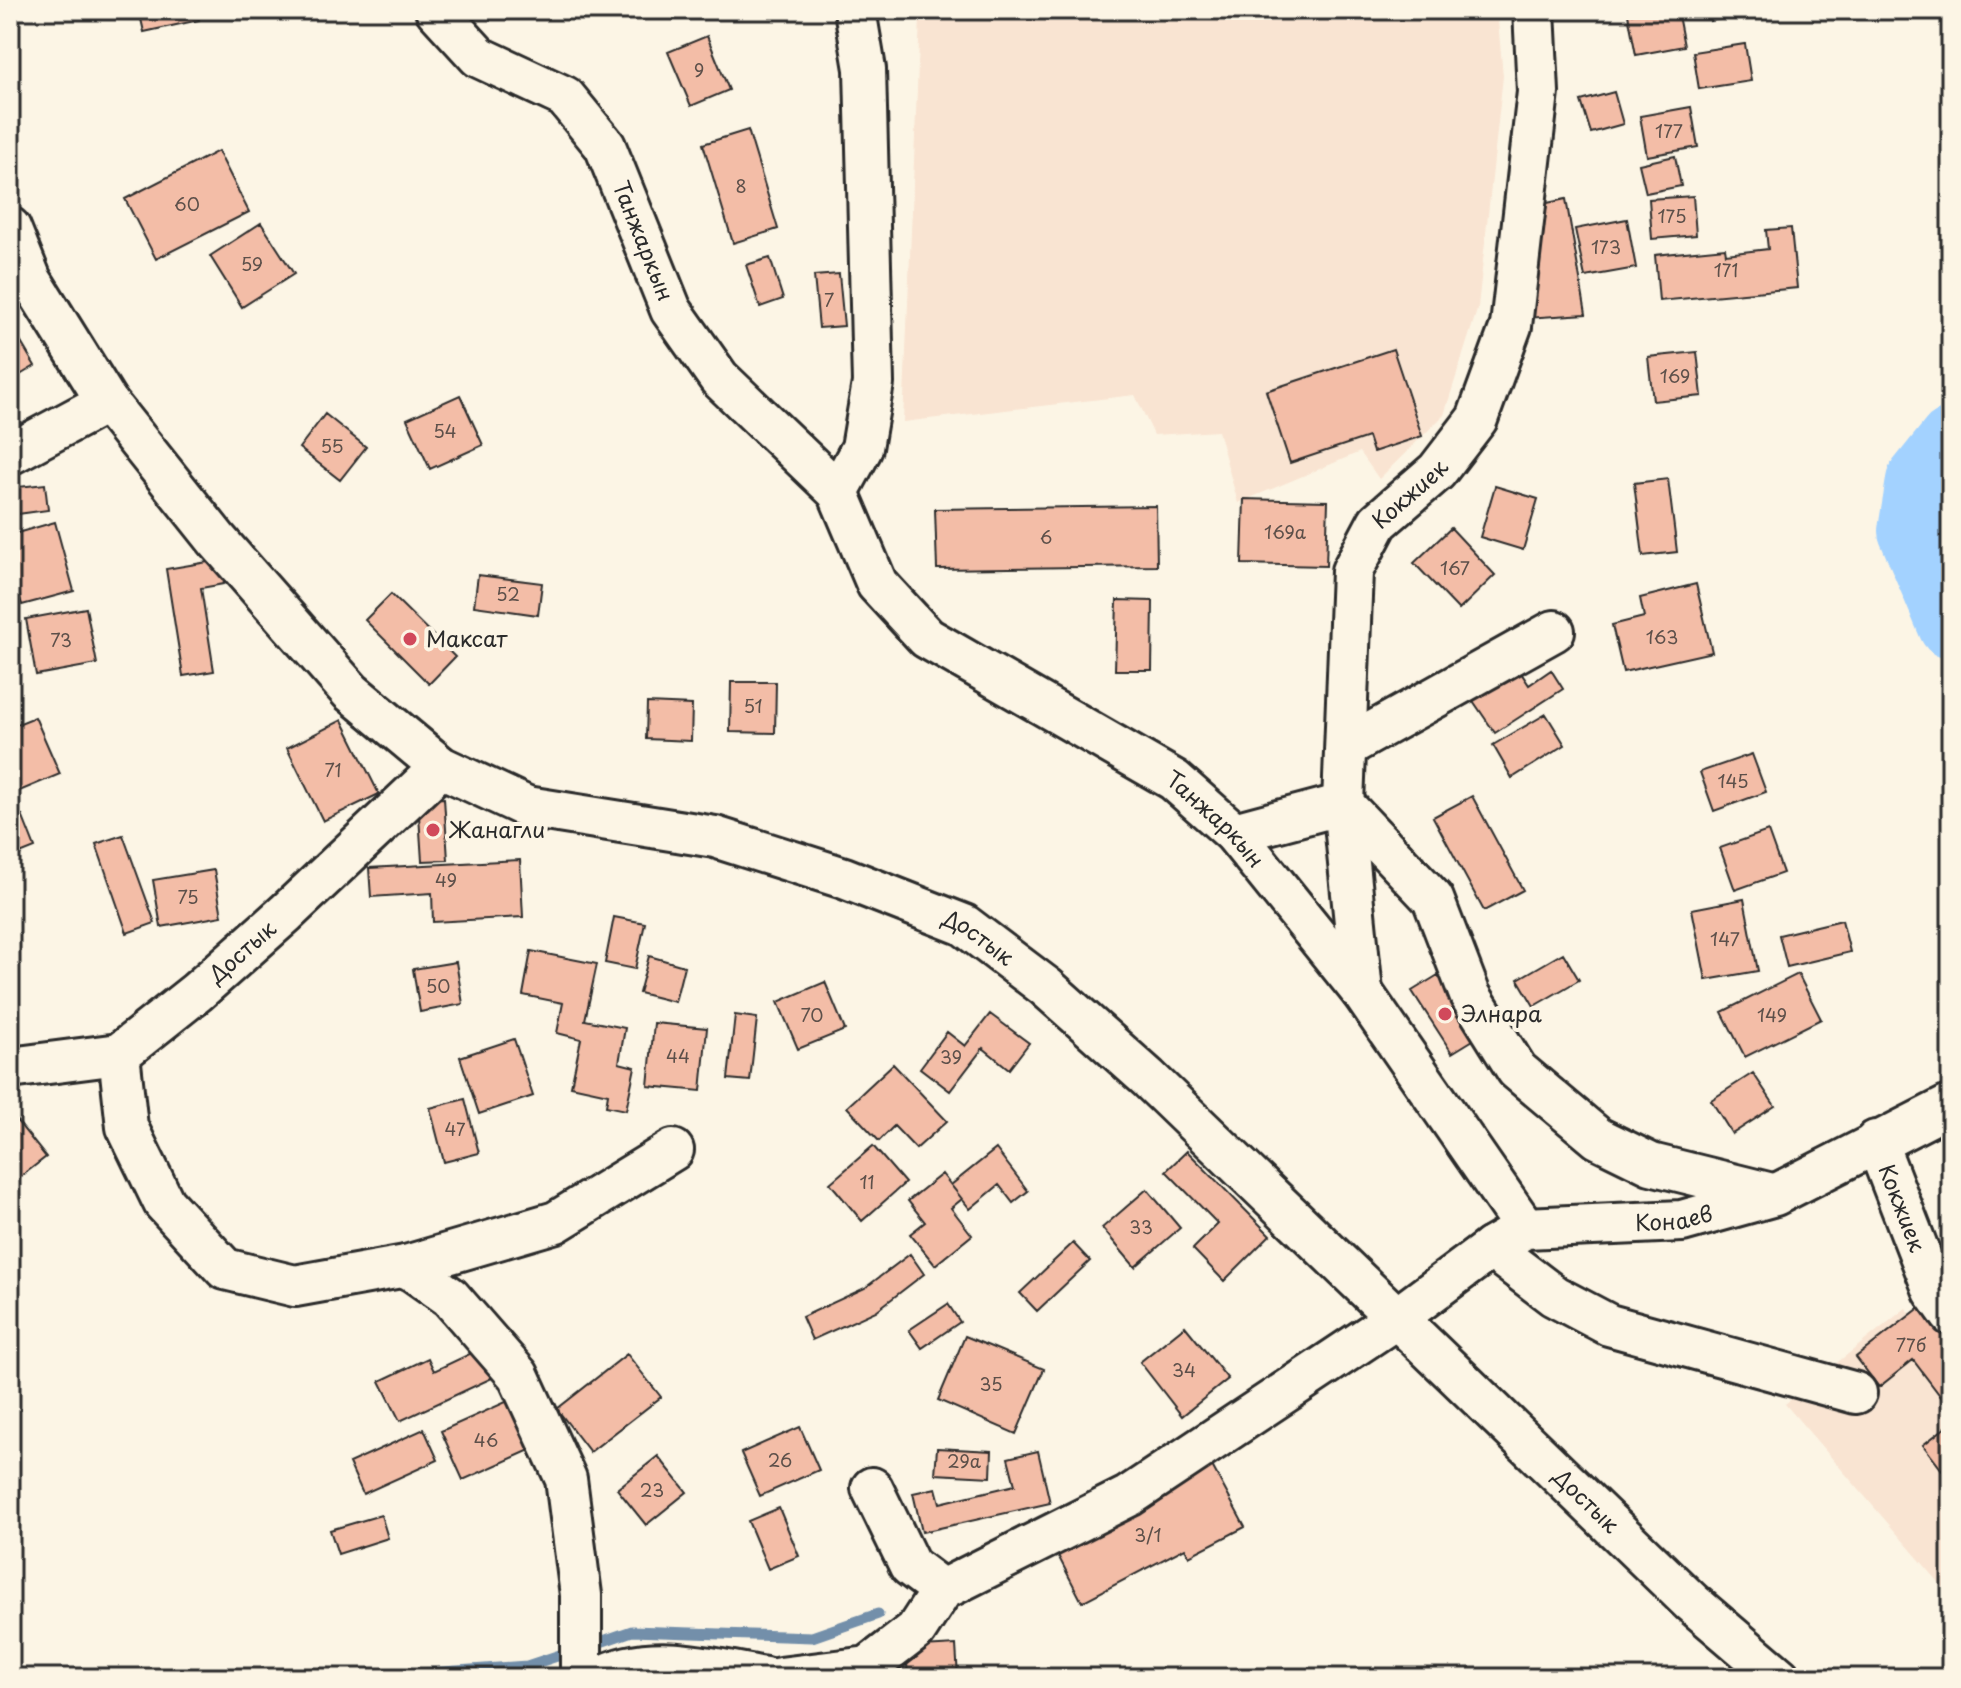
<svg xmlns="http://www.w3.org/2000/svg" width="1961" height="1688" font-family="'Playpen Sans',sans-serif">
<rect width="100%" height="100%" fill="#fcf5e5"/>
<filter id="ink" filterUnits="userSpaceOnUse"><feTurbulence type="fractalNoise" baseFrequency=".0125" numOctaves="2"/><feDisplacementMap in="SourceGraphic" scale="16" xChannelSelector="R" yChannelSelector="G"/><feConvolveMatrix kernelMatrix="1 2 1 2 8 2 1 2 1" color-interpolation-filters="sRGB"/></filter>
<g filter="url(#ink)">
<path fill="#f9e4d2" d="M916,10H1497L1503,76L1478,307L1444,415L1379,479L1360,452L1238,503L1218,431L1154,435L1135,395L903,422L920,18Z
M1906,1308L1951,1364L1950,1595L1785,1404Z"/>
<g fill="none" stroke-linecap="round" stroke-linejoin="round">
<path stroke="#738faa" stroke-width="11" d="M589,1646L632,1631L812,1637L878,1614
M10,1673L25,1678
M360,1678L527,1666L572,1651"/>
<path stroke="#a3d2ff" stroke-width="66" d="M1951,441L1919,481L1911,531L1951,626"/>
</g>
<path fill="#f3bda7" stroke="#2b2b2b" stroke-width="2" d="M139,10H197L199,20L144,32Z
M1652,10H1677L1684,46L1636,55L1628,14Z
M1708,10H1765L1710,21Z
M707,36L729,90L691,106L668,52Z
M1745,44L1751,81L1699,89L1693,52Z
M1614,92L1623,124L1591,133L1581,101Z
M1691,107L1698,147L1647,156L1640,116Z
M748,130L778,229L733,243L703,144Z
M218,151L249,212L156,259L125,199Z
M1675,156L1681,186L1646,193L1639,164Z
M1693,196L1696,235L1652,239L1649,199Z
M1566,199L1586,314L1526,318L1533,206Z
M1627,219L1636,268L1585,277L1575,229Z
M261,223L294,274L242,307L210,256Z
M1791,228L1797,288L1659,301L1655,255L1725,248L1726,254L1768,249L1766,230Z
M770,258L783,299L760,307L746,265Z
M839,274L844,326L819,328L814,276Z
M10,324L35,366L10,381Z
M1393,349L1422,436L1373,452L1368,437L1290,463L1266,391Z
M1697,352L1702,396L1653,401L1648,357Z
M460,395L483,445L430,469L407,419Z
M325,414L366,447L340,480L299,448Z
M1668,479L1677,552L1643,556L1634,483Z
M45,484L48,510L10,515V488Z
M1495,486L1538,499L1523,550L1480,537Z
M1244,499L1328,501L1326,566L1242,564Z
M1156,506L1157,566L937,569L935,509Z
M55,522L74,591L22,605L10,563V535Z
M1451,528L1495,575L1459,610L1414,563Z
M220,560L224,584L201,588L214,671L183,676L166,569Z
M478,575L542,583L538,615L474,606Z
M1696,584L1712,652L1623,672L1612,625L1644,617L1640,598Z
M391,594L455,657L429,684L365,620Z
M1117,600L1153,601L1152,670H1115Z
M86,608L97,664L36,675L26,619Z
M1512,659L1529,685L1551,670L1563,689L1495,733L1465,689Z
M731,682H776L775,733L730,732Z
M647,703L692,705L691,741L646,739Z
M1546,714L1565,745L1512,778L1493,745Z
M35,717L60,774L10,795V727Z
M342,720L379,794L323,821L287,748Z
M1752,754L1766,792L1714,811L1700,772Z
M1472,796L1523,890L1484,911L1433,817Z
M444,798L448,860L422,861L418,800Z
M22,815L35,848L10,858V819Z
M1768,831L1783,873L1735,890L1720,848Z
M123,835L155,923L127,933L96,844Z
M520,860L523,917L433,922L432,893L371,897L369,868Z
M214,870L222,916L161,927L153,880Z
M1744,899L1758,971L1706,980L1692,909Z
M614,917L645,923L635,969L605,963Z
M1842,920L1850,952L1787,967L1779,935Z
M531,951L597,964L585,1020L625,1028L619,1063L635,1067L626,1110L606,1106L608,1094L571,1086L581,1039L557,1033L563,1003L523,995Z
M1563,953L1579,980L1534,1006L1518,979Z
M649,956L684,966L675,1002L639,993Z
M456,962L463,1004L420,1012L413,969Z
M1798,974L1821,1019L1745,1057L1722,1012Z
M1438,975L1478,1037L1452,1053L1412,991Z
M825,982L845,1030L798,1049L778,1002Z
M990,1014L1029,1043L1009,1069L983,1048L950,1091L920,1068L947,1032L965,1046Z
M735,1015L757,1018L750,1081L728,1079Z
M654,1023L707,1028L701,1091L648,1086Z
M514,1039L533,1096L479,1114L460,1057Z
M893,1064L947,1121L916,1149L894,1126L879,1141L847,1107Z
M1753,1073L1775,1106L1732,1134L1711,1100Z
M465,1099L479,1153L444,1162L430,1108Z
M17,1121L46,1157L10,1185V1127Z
M873,1146L905,1183L862,1221L830,1183Z
M996,1149L1028,1191L1013,1203L999,1185L970,1209L951,1185Z
M1187,1151L1270,1235L1224,1281L1193,1249L1218,1224L1166,1171Z
M942,1174L962,1199L951,1208L972,1235L935,1265L910,1234L925,1222L908,1201Z
M1147,1189L1180,1228L1135,1267L1102,1228Z
M1073,1243L1090,1261L1037,1311L1020,1293Z
M910,1254L924,1274L876,1311L812,1340L802,1317L865,1288Z
M1926,1303L1951,1335V1410L1913,1360L1879,1387L1856,1357Z
M948,1304L960,1322L922,1348L909,1330Z
M1185,1326L1228,1379L1182,1416L1140,1362Z
M965,1336L1044,1369L1016,1434L938,1400Z
M478,1350L492,1378L400,1421L380,1381L428,1358L434,1371Z
M627,1354L661,1397L590,1452L557,1409Z
M508,1401L530,1450L463,1480L441,1431Z
M1951,1423V1463L1942,1470L1923,1445Z
M800,1427L819,1470L760,1496L741,1453Z
M424,1429L438,1460L363,1494L349,1463Z
M937,1448L992,1451L991,1477L935,1474Z
M1038,1451L1050,1503L922,1532L913,1493L936,1488L940,1503L1015,1485L1008,1458Z
M658,1456L687,1492L646,1525L617,1489Z
M1210,1462L1245,1527L1189,1556L1185,1548L1082,1602L1052,1544Z
M779,1508L799,1556L768,1569L748,1521Z
M381,1515L388,1538L338,1554L330,1530Z
M956,1645L958,1678H908L906,1648Z"/>
<g fill="none" stroke-linecap="round" stroke-linejoin="round">
<defs>
<g id="minor">
<path id="s1" d="M436,10L479,57L565,97L605,146L671,310L719,378L838,492L877,584L927,638L1174,780L1234,833L1362,992L1525,1228"/>
<path id="s2" d="M10,228L31,280L107,402L217,540L351,692L441,767L527,807L715,837L844,878L964,925L1046,987L1148,1078L1691,1602L1780,1678"/>
<path d="M10,454L107,402"/>
<path d="M838,492L862,448L873,383L865,69L855,10"/>
<path d="M1346,747L1554,631"/>
<path d="M1234,833L1343,804L1433,899L1470,995L1517,1070L1598,1138L1651,1164L1772,1194"/>
<path id="s3" d="M1362,992L1343,804L1352,571L1378,522L1437,471L1477,419L1511,326L1538,92L1534,10"/>
<path d="M119,1054L127,1127L164,1203L225,1269L295,1286L406,1266L450,1297L518,1375L566,1479L581,1595V1678"/>
<path id="s4" d="M10,1068L119,1054L197,992L286,913L441,767"/>
<path id="s5" d="M1876,1141L1934,1291L1951,1315"/>
<path d="M1491,1248L1554,1296L1609,1325L1856,1393"/>
<path d="M406,1266L556,1222L673,1150"/>
<path d="M872,1488L910,1566L942,1590"/>
<path d="M600,1678C648,1650 714,1669 765,1678"/>
<path id="s6" d="M780,1678L868,1667L916,1630L942,1590L1129,1496L1398,1317L1491,1248L1525,1228L1682,1221L1775,1195L1951,1105"/>
</g>
</defs>
<use href="#minor" stroke="#2b2b2b" stroke-width="46"/>
<use href="#minor" stroke="#fcf5e5" stroke-width="40"/>
</g>
</g>
<g fill="#d1495b" stroke="#fcf5e5" stroke-width="3">
<circle cx="410" cy="639" r="8"/>
<circle cx="433" cy="830" r="8"/>
<circle cx="1445" cy="1014" r="8"/>
</g>
<g text-anchor="middle" stroke-width="8" stroke-linejoin="round" paint-order="stroke">
<g font-size="18" fill="#5d504a">
<text x="699" y="77">9</text>
<text x="1669" y="138">177</text>
<text x="741" y="193">8</text>
<text x="187" y="211">60</text>
<text x="1672" y="223">175</text>
<text x="1606" y="254">173</text>
<text x="252" y="271">59</text>
<text x="1726" y="277">171</text>
<text x="829" y="307">7</text>
<text x="1675" y="383">169</text>
<text x="445" y="438">54</text>
<text x="332" y="453">55</text>
<text x="1285" y="539">169а</text>
<text x="1046" y="544">6</text>
<text x="1455" y="575">167</text>
<text x="508" y="601">52</text>
<text x="1662" y="644">163</text>
<text x="61" y="647">73</text>
<text x="753" y="713">51</text>
<text x="333" y="777">71</text>
<text x="1733" y="788">145</text>
<text x="446" y="887">49</text>
<text x="188" y="904">75</text>
<text x="1725" y="946">147</text>
<text x="438" y="993">50</text>
<text x="812" y="1022">70</text>
<text x="1772" y="1022">149</text>
<text x="678" y="1063">44</text>
<text x="951" y="1064">39</text>
<text x="455" y="1136">47</text>
<text x="867" y="1189">11</text>
<text x="1141" y="1234">33</text>
<text x="1911" y="1352">77б</text>
<text x="1184" y="1377">34</text>
<text x="991" y="1391">35</text>
<text x="486" y="1447">46</text>
<text x="780" y="1467">26</text>
<text x="964" y="1468">29а</text>
<text x="652" y="1497">23</text>
<text x="1148" y="1542">3/1</text>
</g>
<g font-size="22" fill="#2b2b2b" stroke="#fcf5e5">
<text dy="8" stroke="none"><textPath href="#s1" startOffset="324">Танжаркын</textPath></text>
<text dy="8" stroke="none"><textPath href="#s3" startOffset="520">Кокжиек</textPath></text>
<text dy="8" stroke="none"><textPath href="#s1" startOffset="1162">Танжаркын</textPath></text>
<text dy="8" stroke="none"><textPath href="#s2" startOffset="1264">Достык</textPath></text>
<text dy="8" stroke="none"><textPath href="#s4" startOffset="270">Достык</textPath></text>
<text dy="8" stroke="none"><textPath href="#s5" startOffset="72">Кокжиек</textPath></text>
<text dy="8" stroke="none"><textPath href="#s6" startOffset="1034">Конаев</textPath></text>
<text dy="8" stroke="none"><textPath href="#s2" startOffset="2094">Достык</textPath></text>
</g>
<g font-size="22" fill="#2b2b2b" stroke="#fcf5e5" text-anchor="start">
<text x="426" y="647">Максат</text>
<text x="449" y="838">Жанагли</text>
<text x="1461" y="1022">Элнара</text>
</g>
</g>
<rect width="1961" height="1688" fill="none" stroke="#fcf5e5" stroke-width="40"/>
<rect x="20" y="20" width="1921" height="1648" fill="none" stroke="#2b2b2b" stroke-width="3" filter="url(#ink)"/>
</svg>
